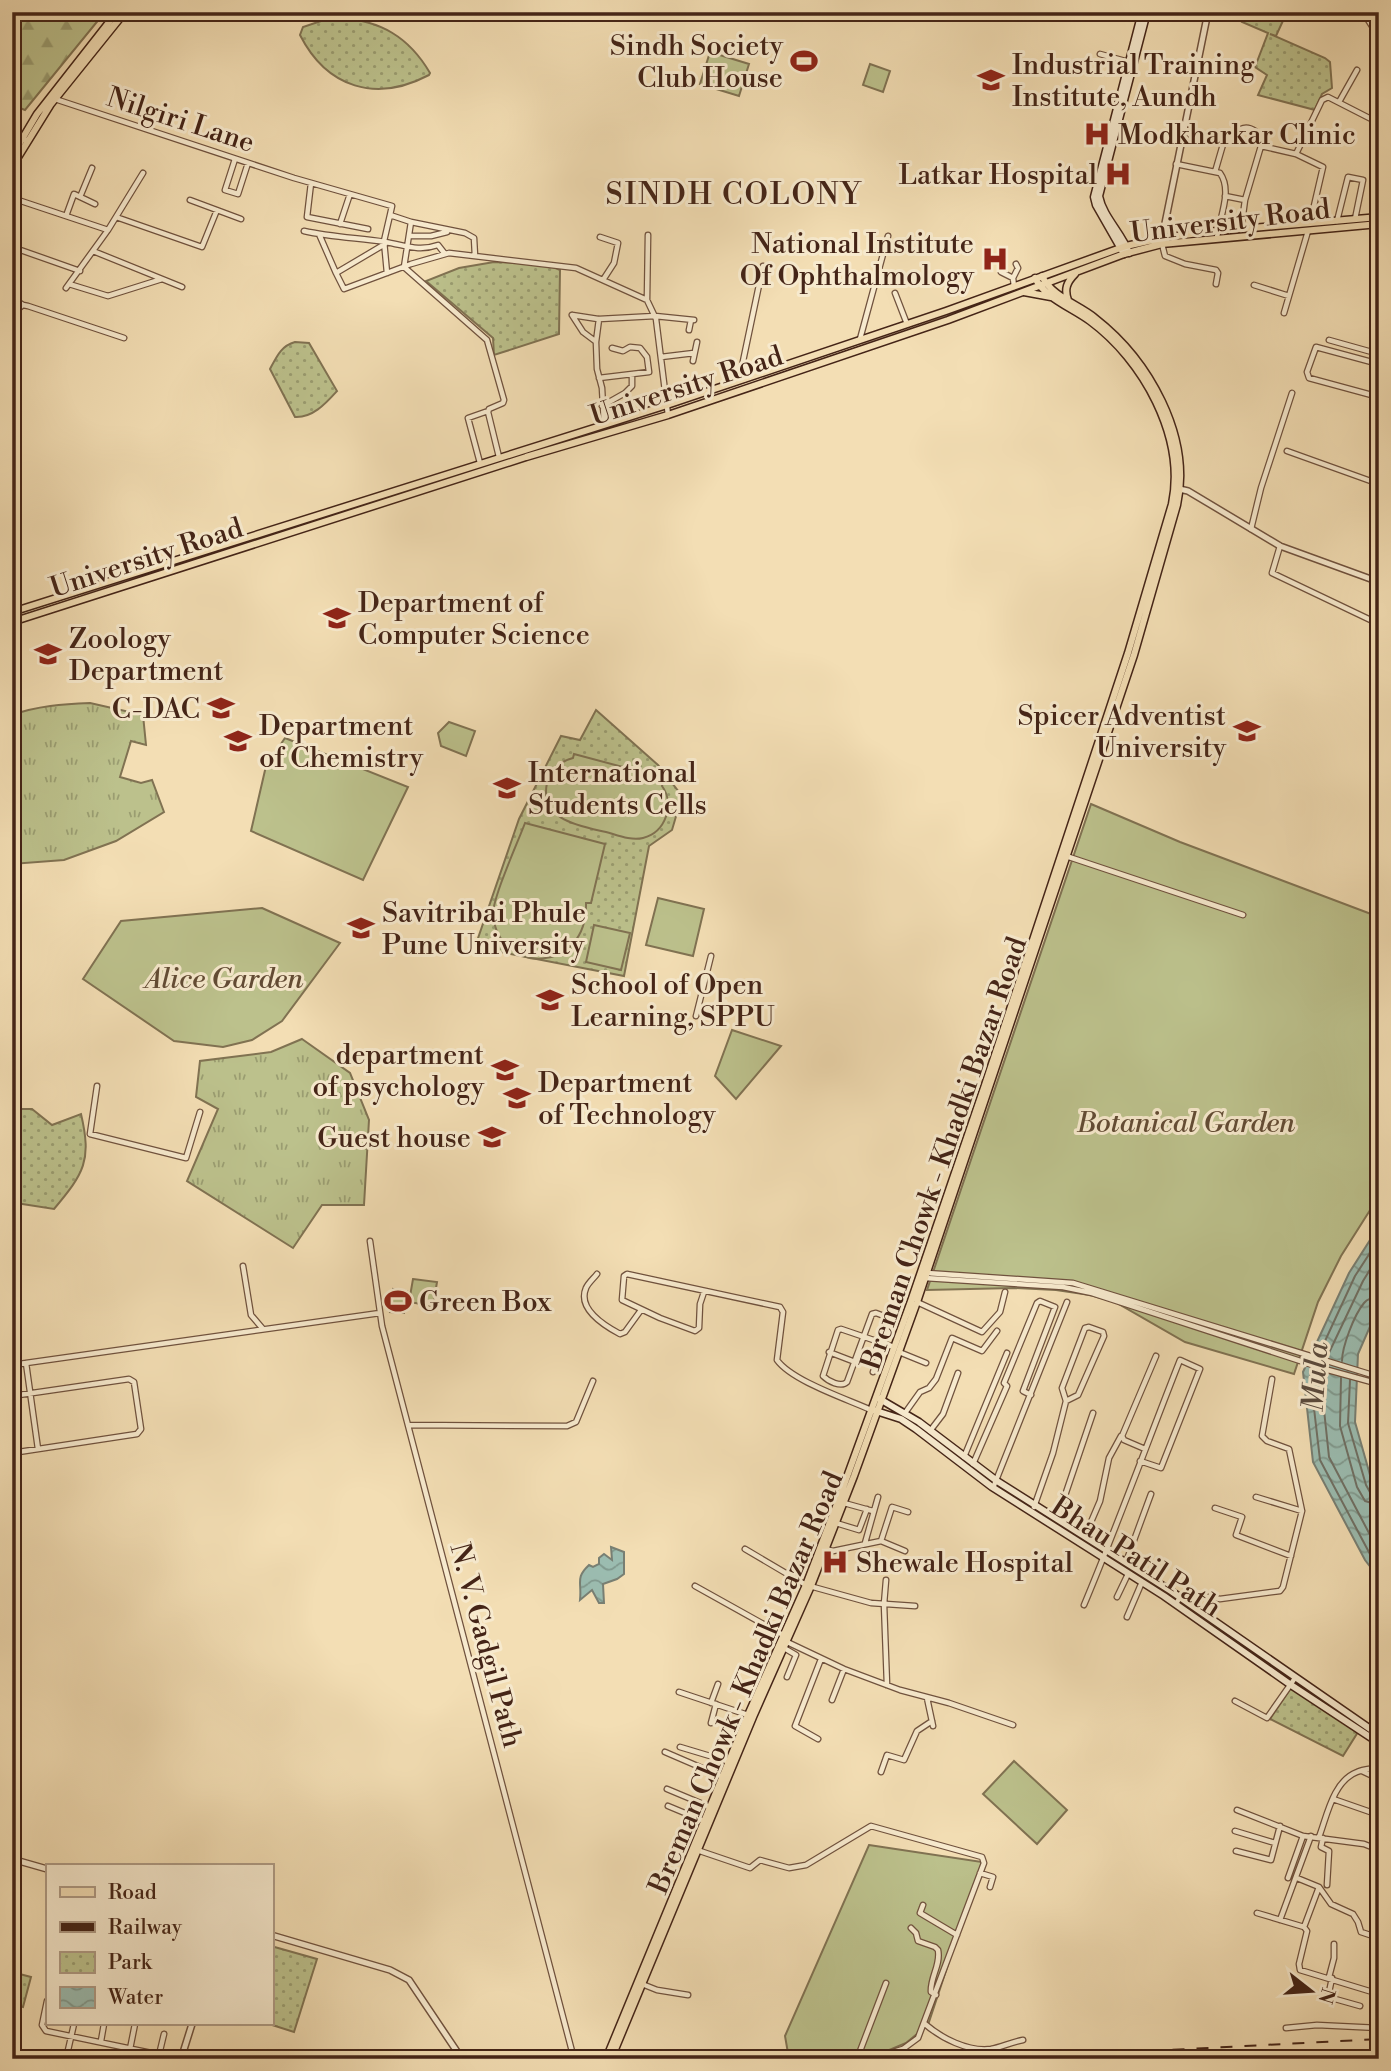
<svg xmlns="http://www.w3.org/2000/svg" width="1391" height="2071" font-family="'Libre Bodoni',serif">
<defs>
<pattern id="grass-tufts" width="24" height="20" patternUnits="userSpaceOnUse" patternTransform="scale(1.75)"><rect width="24" height="20" fill="#bcc18c"/><path d="M3 7l-1-3M5 7V3M7 7l1-3M15 17l-1-3M17 17v-4M19 17l1-3" fill="none" stroke="#9a9d71"/></pattern>
<pattern id="forest-firs" width="22" height="20" patternUnits="userSpaceOnUse" patternTransform="scale(1.75)"><rect width="22" height="20" fill="#bcc18c"/><path d="M5 1l3.5 6h-7zM16 11l3.5 6h-7z" fill="#9a9d71"/></pattern>
<pattern id="park-dots" width="8" height="8" patternUnits="userSpaceOnUse" patternTransform="scale(1.75)"><rect width="8" height="8" fill="#bcc18c"/><path d="M2 2h.1M6 6h.1" fill="none" stroke="#9a9d71" stroke-width="1.8" stroke-linecap="round"/></pattern>
<pattern id="water-waves" width="16" height="10" patternUnits="userSpaceOnUse" patternTransform="scale(1.75)"><rect width="16" height="10" fill="#9bbcb0"/><path d="M0 5q4-4 8 0t8 0" fill="none" stroke="#80998e"/></pattern>
</defs>
<rect width="100%" height="100%" fill="#f3deb4"/>
<filter id="stains"><feTurbulence type="fractalNoise" baseFrequency=".00286" numOctaves="4"/><feColorMatrix values="0 0 0 0 .2 0 0 0 0 .09 0 0 0 0 .02 0 0 0 .5 -.17"/></filter>
<radialGradient id="worn" r=".72"><stop offset=".6" stop-color="#630" stop-opacity="0"/><stop offset="1" stop-color="#630" stop-opacity=".3"/></radialGradient>
<path fill="url(#grass-tufts)" stroke="#807252" stroke-width="2" d="M90,703L143,715L146,745L131,741L120,777L141,783L152,780L164,812L116,841L64,860L12,864V715C37,706 63,704 90,703Z
M302,1039L350,1073L369,1120L364,1205H322L293,1248L187,1181L218,1109L196,1097L200,1061L271,1052Z"/>
<path fill="url(#forest-firs)" stroke="#807252" stroke-width="2" d="M12,12H105L25,110L12,105Z"/>
<path fill="url(#park-dots)" stroke="#807252" stroke-width="2" d="M1246,12H1287L1276,36L1270,34L1325,58L1330,62L1332,88L1322,94L1315,110L1258,95L1267,75L1255,67L1268,33L1242,22Z
M339,18C380,20 409,37 430,73L429,75C376,103 327,88 300,35L303,27L321,21Z
M494,262L547,264L560,270L559,334L494,355L493,338L426,281L459,268Z
M295,342L309,343L337,391C326,403 313,418 295,417L270,369C277,356 281,346 295,342Z
M596,710L658,765L682,796L672,830L649,846L624,976L475,947L519,819L561,736L580,740Z
M16,1109H32L52,1125L81,1114C92,1161 84,1173 54,1209L16,1203L12,1200V1111Z
M1291,1688L1358,1732L1343,1756L1270,1719Z
M271,1946L317,1959L294,2032L269,2024H271Z
M12,1972L31,1977L23,2007L12,2004Z"/>
<path fill="#bcc18c" stroke="#807252" stroke-width="2" d="M710,52L749,64L739,96L700,84Z
M870,64L890,71L883,92L863,85Z
M449,722L475,731L466,756L441,746L438,733Z
M285,738L408,787L363,880L251,831L266,766Z
M574,754L664,778L662,786C675,804 666,832 643,838C631,841 617,835 606,832C580,826 539,820 547,783C550,771 560,761 573,758Z
M1091,804L1180,842L1379,917V1196L1341,1256L1318,1302L1294,1374L1185,1342L1115,1302L1090,1295L1056,1290L1014,1288L927,1290Z
M525,823L605,844L591,903H586C588,974 499,976 493,915C492,899 518,842 525,823Z
M658,898L704,909L693,956L646,945Z
M262,908L340,943L282,1021L252,1040L223,1047L174,1041L83,979L121,921Z
M594,925L630,933L621,970L586,962Z
M732,1030L781,1046L736,1099L715,1076Z
M413,1279L437,1282L433,1306L409,1302Z
M393,1289L407,1291L404,1313L390,1312Z
M1014,1761L1067,1810L1037,1844L983,1794Z
M869,1845L982,1862L928,2025L906,2043L868,2059H789L785,2036Z"/>
<path fill="url(#water-waves)" stroke="#787f73" stroke-width="2" d="M1379,1226V1306L1358,1354L1355,1422L1372,1482L1379,1495V1578L1365,1560L1313,1462L1303,1372L1349,1273Z
M611,1547L624,1552V1574L617,1579L603,1584L604,1603H599L592,1590L580,1600C582,1582 575,1578 589,1565L593,1567L599,1564V1558L604,1554L612,1560Z"/>
<g fill="none" stroke-linecap="round" stroke-linejoin="round">
<path stroke="#707064" stroke-width="2" d="M1319,1354L1355,1276L1379,1239
M1327,1357L1363,1281L1379,1255
M1342,1361C1342,1347 1354,1315 1364,1303C1368,1298 1373,1298 1379,1297
M1312,1369L1310,1374L1320,1460L1371,1556L1379,1566
M1320,1372L1329,1457L1379,1552
M1341,1378L1340,1426L1357,1487L1365,1501L1379,1505
M1350,1380L1348,1423L1366,1485L1371,1494L1379,1496"/>
<defs>
<path id="minor" d="M1363,12L1379,37
M1100,54L1129,62
M55,99L294,178L392,206L390,215
M1339,102L1357,70
M1184,130L1197,140L1211,137L1226,141
M1261,146L1296,154
M235,159L225,190L238,194L248,163
M1176,164L1220,173C1233,191 1219,218 1217,238
M1215,172L1224,141L1233,138C1240,120 1263,128 1261,146L1245,200
M311,183L307,217L368,229
M1225,196L1245,200L1241,230
M80,197L92,168
M12,198L108,230
M190,200L241,219
M66,216L74,194L95,204
M116,217L202,247L217,210
M1337,221L1348,177L1363,180L1355,219
M411,222L465,233L474,238L475,256
M1310,223L1323,167L1296,154L1322,100L1328,97L1377,122L1379,117
M340,224L350,194
M304,231C331,237 358,238 385,242C405,245 418,252 438,245L445,254
M319,234L336,273
M409,236H431L447,232
M600,237L618,243L614,263L603,280
M385,244L336,273L344,289L411,264L449,253L576,268L647,300L656,319L668,415
M1162,244L1165,256L1185,264L1216,270L1218,273L1216,284
M12,247L80,271
M93,251L182,287
M1001,272L1013,278L1014,287
M387,273L384,241L390,215L411,222L404,267L487,340L504,400L503,403L489,409L488,412L499,457
M1013,278L1018,268L1016,264
M69,284L108,296L162,279
M1254,285L1289,296
M66,288L108,230L143,173
M895,293L907,324
M12,298L23,305
M647,300L648,235
M1284,313L1308,231
M572,315L583,332L595,341
M572,315L598,319
M12,323L18,309L23,305L28,306L124,338
M689,330L691,320
M860,339L888,236
M1329,340L1379,354
M661,357L694,353
M693,361L697,342
M1379,364L1316,347L1307,372L1309,378L1379,397
M599,378L649,372L647,357L640,348L630,347L623,351L612,348
M745,379L742,366L763,266
M602,406L625,393L632,386V375
M604,424L602,388L597,369L596,342L599,319L655,316L694,320
M1287,451L1379,484
M480,463L468,418L488,411
M1251,529L1261,488L1292,393
M1280,546L1272,573L1379,624
M1066,856L1243,915
M696,1016L711,956
M97,1086L90,1134L186,1158L200,1112
M370,1241L382,1326L574,2059
M243,1266L251,1315L263,1329
M927,1273L1073,1283L1379,1377
M597,1274C594,1278 588,1283 586,1288C577,1309 605,1326 620,1334L625,1332L641,1310
M925,1278L1063,1287L1092,1293L1328,1370L1379,1384
M704,1292L700,1304L699,1328L695,1331L660,1318L622,1300L624,1276L627,1274L780,1307L783,1312L777,1360C792,1381 847,1399 871,1410
M917,1302L982,1332L1000,1312L1005,1292
M892,1319L876,1313L872,1314L847,1382C841,1388 828,1381 823,1376L838,1330L841,1329L894,1347
M829,1352L855,1362
M899,1352L926,1363
M26,1363L38,1449
M12,1365L380,1313
M873,1372L901,1297
M12,1396L129,1379L134,1382L141,1429L137,1434L12,1453
M905,1413L920,1392L929,1388L936,1379L952,1338L982,1351L997,1331
M408,1425L567,1426L576,1422L593,1381
M930,1431L943,1414L958,1373
M1145,1449L1124,1440L1122,1436L1156,1356
M964,1457L1007,1353
M973,1464L1007,1386L1004,1383L1037,1303L1040,1301L1055,1307L1023,1391L1031,1395
M993,1488L1067,1302
M1256,1497L1302,1511
M844,1503L873,1511
M1034,1507L1053,1453L1066,1401L1078,1395L1104,1336L1103,1332L1089,1327L1085,1328L1062,1388L1066,1401
M1215,1508L1242,1517L1236,1535L1291,1556
M1057,1519L1093,1413
M836,1523L859,1530L867,1509
M1085,1536L1100,1501L1109,1458L1121,1436
M881,1541L892,1507L908,1512
M865,1543L878,1497
M745,1549L806,1585L871,1603L915,1606
M826,1549L833,1551L881,1541L905,1551
M1126,1562L1151,1494
M886,1580L884,1604L887,1685
M695,1586L783,1635
M1117,1597L1128,1574
M1176,1604L1180,1597L1190,1594L1220,1599L1280,1591L1283,1587L1302,1511L1289,1449L1267,1441L1262,1436L1272,1379
M1084,1605C1118,1524 1148,1441 1180,1360L1200,1369L1161,1468L1140,1461
M1127,1617L1142,1582
M785,1641L844,1669L900,1690L949,1703L1013,1725
M784,1648L796,1655L787,1677
M679,1692L748,1715
M927,1698L933,1726
M832,1700L844,1669
M1235,1701L1267,1718L1295,1678
M711,1703L718,1684
M711,1723L716,1704
M818,1739L795,1726L821,1659
M680,1747L730,1762
M665,1752L723,1777
M1362,1771L1379,1779
M881,1772L887,1755L904,1760L917,1731L932,1721
M667,1789L710,1807
M1333,1799L1379,1815
M668,1806L704,1821
M1237,1810L1303,1836L1364,1844L1379,1850
M1235,1831L1275,1843
M1319,1837C1327,1816 1333,1781 1357,1772C1364,1769 1372,1769 1379,1767
M1323,1838L1321,1847L1329,1851L1327,1885
M697,1850L750,1868L760,1860L789,1868L806,1865L871,1826L982,1857L984,1863L918,2038L903,2049L871,2059
M1236,1851L1271,1860L1280,1826
M980,1873L993,1877L990,1887
M1288,1878L1303,1836
M1297,1878L1319,1887L1331,1904L1353,1914L1358,1922L1361,1932L1379,1938
M923,1905L920,1913L957,1935
M1257,1913L1304,1927L1319,1887
M1280,1920L1311,1836
M1304,1927L1307,1931L1299,1964L1300,1970L1379,1994
M911,1928L916,1933L918,1941L935,1947L938,1950C941,1965 930,1977 931,1992L936,1995
M1329,1977L1334,1958V1944
M1332,1978L1328,1997L1360,2006
M642,1984L657,1990L688,1995
M47,2001L42,2025L46,2031L180,2059
M925,2024C941,2038 968,2052 991,2049C1001,2047 1012,2042 1023,2040
M1286,2028L1317,2025L1379,2028
M101,2041L104,2024
M66,2059L74,2024
M128,2059L135,2024
M158,2059L164,2034
M857,2059L886,1983"/>
<path id="tertiary" d="M12,135L26,140
M1162,238L1208,12
M1175,488L1188,491L1280,546L1379,582
M12,1859L47,1869
M271,1935L390,1970L409,1980L462,2059
M181,2059L192,2024"/>
<path id="secondary" d="M1129,253C1122,233 1103,217 1099,196L1147,12
M1124,254L1096,205L1094,197L1142,12
M878,1398L919,1422L997,1481L1171,1591L1379,1735
M873,1410L901,1419L916,1429L992,1487L1164,1596L1291,1685L1379,1743"/>
<path id="primary" d="M12,156L37,114L117,12
M12,167L51,104L125,12
M1024,292L1051,297
M1068,300C1064,289 1067,282 1075,274
M12,612L667,405L946,311L1126,246L1162,238L1206,232L1379,217
M12,622L526,457L668,415L948,320L1124,254L1162,244L1379,224
M606,2059L748,1715L806,1585L840,1496L911,1301L985,1085L1128,653L1172,504C1186,437 1143,360 1090,321C1071,307 1046,299 1035,278
M611,2059L753,1717L811,1586L854,1476L917,1302L1134,655L1177,505C1192,436 1149,360 1095,318C1078,304 1052,297 1042,276"/>
</defs>
<use href="#minor" stroke="#70523e" stroke-width="7"/>
<use href="#tertiary" stroke="#70523e" stroke-width="8"/>
<use href="#secondary" stroke="#442417" stroke-width="9"/>
<use href="#primary" stroke="#442417" stroke-width="9"/>
<use href="#minor" stroke="#f7eace" stroke-width="4.5"/>
<use href="#tertiary" stroke="#f7eace" stroke-width="5"/>
<use href="#secondary" stroke="#f7eace" stroke-width="6"/>
<use href="#primary" stroke="#f3deb4" stroke-width="6"/>
<path stroke="#442417" stroke-width="2" stroke-dasharray="12 12" stroke-linecap="butt" d="M1077,2059L1150,2051L1379,2039"/>
</g>
<defs>
<symbol id="stadium-bare" viewBox="-9 -9 18 18"><path d="M0-5a6.5 5 0 1 0 0 10a6.5 5 0 1 0 0-10ZM-3.5-1.8h7v3.6h-7Z" fill="#8f2418" stroke="#f7eace" stroke-width="2.5" paint-order="stroke"/></symbol>
<symbol id="university-bare" viewBox="-9 -9 18 18"><path d="M0-5L7-2L0 1L-7-2ZM-4 1L0 2.5L4 1V4Q0 6-4 4Z" fill="#8f2418" stroke="#f7eace" stroke-width="2.5" paint-order="stroke"/></symbol>
<symbol id="hospital-bare" viewBox="-9 -9 18 18"><path d="M-5-5h3v3.5h4V-5h3V5h-3V1.5h-4V5h-3Z" fill="#8f2418" stroke="#f7eace" stroke-width="2.5" paint-order="stroke"/></symbol>
</defs>
<g fill-rule="evenodd">
<use href="#stadium-bare" x="785" y="42" width="38" height="38"/>
<use href="#university-bare" x="972" y="61" width="38" height="38"/>
<use href="#hospital-bare" x="1078" y="115" width="38" height="38"/>
<use href="#hospital-bare" x="1099" y="155" width="38" height="38"/>
<use href="#hospital-bare" x="976" y="240" width="38" height="38"/>
<use href="#university-bare" x="318" y="599" width="38" height="38"/>
<use href="#university-bare" x="29" y="635" width="38" height="38"/>
<use href="#university-bare" x="202" y="689" width="38" height="38"/>
<use href="#university-bare" x="1228" y="712" width="38" height="38"/>
<use href="#university-bare" x="219" y="722" width="38" height="38"/>
<use href="#university-bare" x="488" y="769" width="38" height="38"/>
<use href="#university-bare" x="342" y="909" width="38" height="38"/>
<use href="#university-bare" x="531" y="981" width="38" height="38"/>
<use href="#university-bare" x="486" y="1051" width="38" height="38"/>
<use href="#university-bare" x="498" y="1079" width="38" height="38"/>
<use href="#university-bare" x="473" y="1118" width="38" height="38"/>
<use href="#stadium-bare" x="379" y="1282" width="38" height="38"/>
<use href="#hospital-bare" x="816" y="1543" width="38" height="38"/>
</g>
<g text-anchor="middle" stroke-width="6" stroke-linejoin="round" paint-order="stroke">
<g font-size="28" fill="#442417" stroke="#f7eace" text-anchor="start">
<text x="783" y="55" text-anchor="end">Sindh Society<tspan x="783" dy="32">Club House</tspan></text>
<text x="1012" y="74">Industrial Training<tspan x="1012" dy="32">Institute, Aundh</tspan></text>
<text x="1118" y="144">Modkharkar Clinic</text>
<text x="1097" y="184" text-anchor="end">Latkar Hospital</text>
<text x="974" y="253" text-anchor="end">National Institute<tspan x="974" dy="32">Of Ophthalmology</tspan></text>
<text x="358" y="612">Department of<tspan x="358" dy="32">Computer Science</tspan></text>
<text x="69" y="648">Zoology<tspan x="69" dy="32">Department</tspan></text>
<text x="200" y="718" text-anchor="end">C-DAC</text>
<text x="1226" y="725" text-anchor="end">Spicer Adventist<tspan x="1226" dy="32">University</tspan></text>
<text x="259" y="735">Department<tspan x="259" dy="32">of Chemistry</tspan></text>
<text x="528" y="782">International<tspan x="528" dy="32">Students Cells</tspan></text>
<text x="382" y="922">Savitribai Phule<tspan x="382" dy="32">Pune University</tspan></text>
<text x="571" y="994">School of Open<tspan x="571" dy="32">Learning, SPPU</tspan></text>
<text x="484" y="1064" text-anchor="end">department<tspan x="484" dy="32">of psychology</tspan></text>
<text x="538" y="1092">Department<tspan x="538" dy="32">of Technology</tspan></text>
<text x="471" y="1147" text-anchor="end">Guest house</text>
<text x="419" y="1311">Green Box</text>
<text x="856" y="1572">Shewale Hospital</text>
</g>
<g font-size="28" fill="#442417" stroke="#f7eace">
<text transform="translate(181 119) rotate(18)" y="10">Nilgiri Lane</text>
<text transform="translate(1230 220) rotate(-7)" y="10">University Road</text>
<text transform="translate(686 385) rotate(-18)" y="10">University Road</text>
<text transform="translate(146 557) rotate(-18)" y="10">University Road</text>
<text transform="translate(943 1153) rotate(-71)" y="10">Breman Chowk - Khadki Bazar Road</text>
<text transform="translate(1137 1556) rotate(33)" y="10">Bhau Patil Path</text>
<text transform="translate(487 1645) rotate(75)" y="10">N. V. Gadgil Path</text>
<text transform="translate(745 1682) rotate(-67)" y="10">Breman Chowk - Khadki Bazar Road</text>
</g>
<g font-size="28" font-style="italic" fill="#624b34" stroke="#f7eace">
<text x="224" y="988">Alice Garden</text>
<text x="1186" y="1132">Botanical Garden</text>
</g>
<g font-size="30" letter-spacing="2" fill="#442417" stroke="#f7eace">
<text x="734" y="204">SINDH COLONY</text>
</g>
<g font-size="30" font-style="italic" fill="#5a4a3d" stroke="#f7eace">
<text transform="translate(1315 1377) rotate(-86)" y="10">Mula</text>
</g>
</g>
<rect width="1391" height="2071" fill="none" stroke="#f3deb4" stroke-width="42"/>
<rect x="14" y="14" width="1363" height="2043" fill="none" stroke="#442417" stroke-width="3.5"/>
<rect x="21" y="21" width="1349" height="2029" fill="none" stroke="#442417" stroke-width="2"/>
<rect x="46" y="1864" width="228" height="161" fill="#f7eace" stroke="#af9b85" stroke-width="2"/>
<rect x="60" y="1887" width="35" height="10" fill="#f3deb4" stroke="#af9b85" stroke-width="2"/>
<text x="108" y="1899" font-size="21" fill="#442417">Road</text>
<rect x="60" y="1922" width="35" height="10" fill="#442417" stroke="#af9b85" stroke-width="2"/>
<text x="108" y="1934" font-size="21" fill="#442417">Railway</text>
<rect x="60" y="1952" width="35" height="21" fill="url(#park-dots)" stroke="#af9b85" stroke-width="2"/>
<text x="108" y="1969" font-size="21" fill="#442417">Park</text>
<rect x="60" y="1987" width="35" height="21" fill="url(#water-waves)" stroke="#af9b85" stroke-width="2"/>
<text x="108" y="2004" font-size="21" fill="#442417">Water</text>
<g transform="translate(1311 1991) rotate(107)" stroke="#f7eace" stroke-width="5" paint-order="stroke">
<path d="M0-5L12 26L0 18L-12 26Z" fill="#442417"/>
<text y="-10" font-size="19" font-weight="bold" text-anchor="middle" fill="#442417">N</text>
</g>
<rect width="100%" height="100%" filter="url(#stains)"/>
<rect width="100%" height="100%" fill="url(#worn)"/>
</svg>
